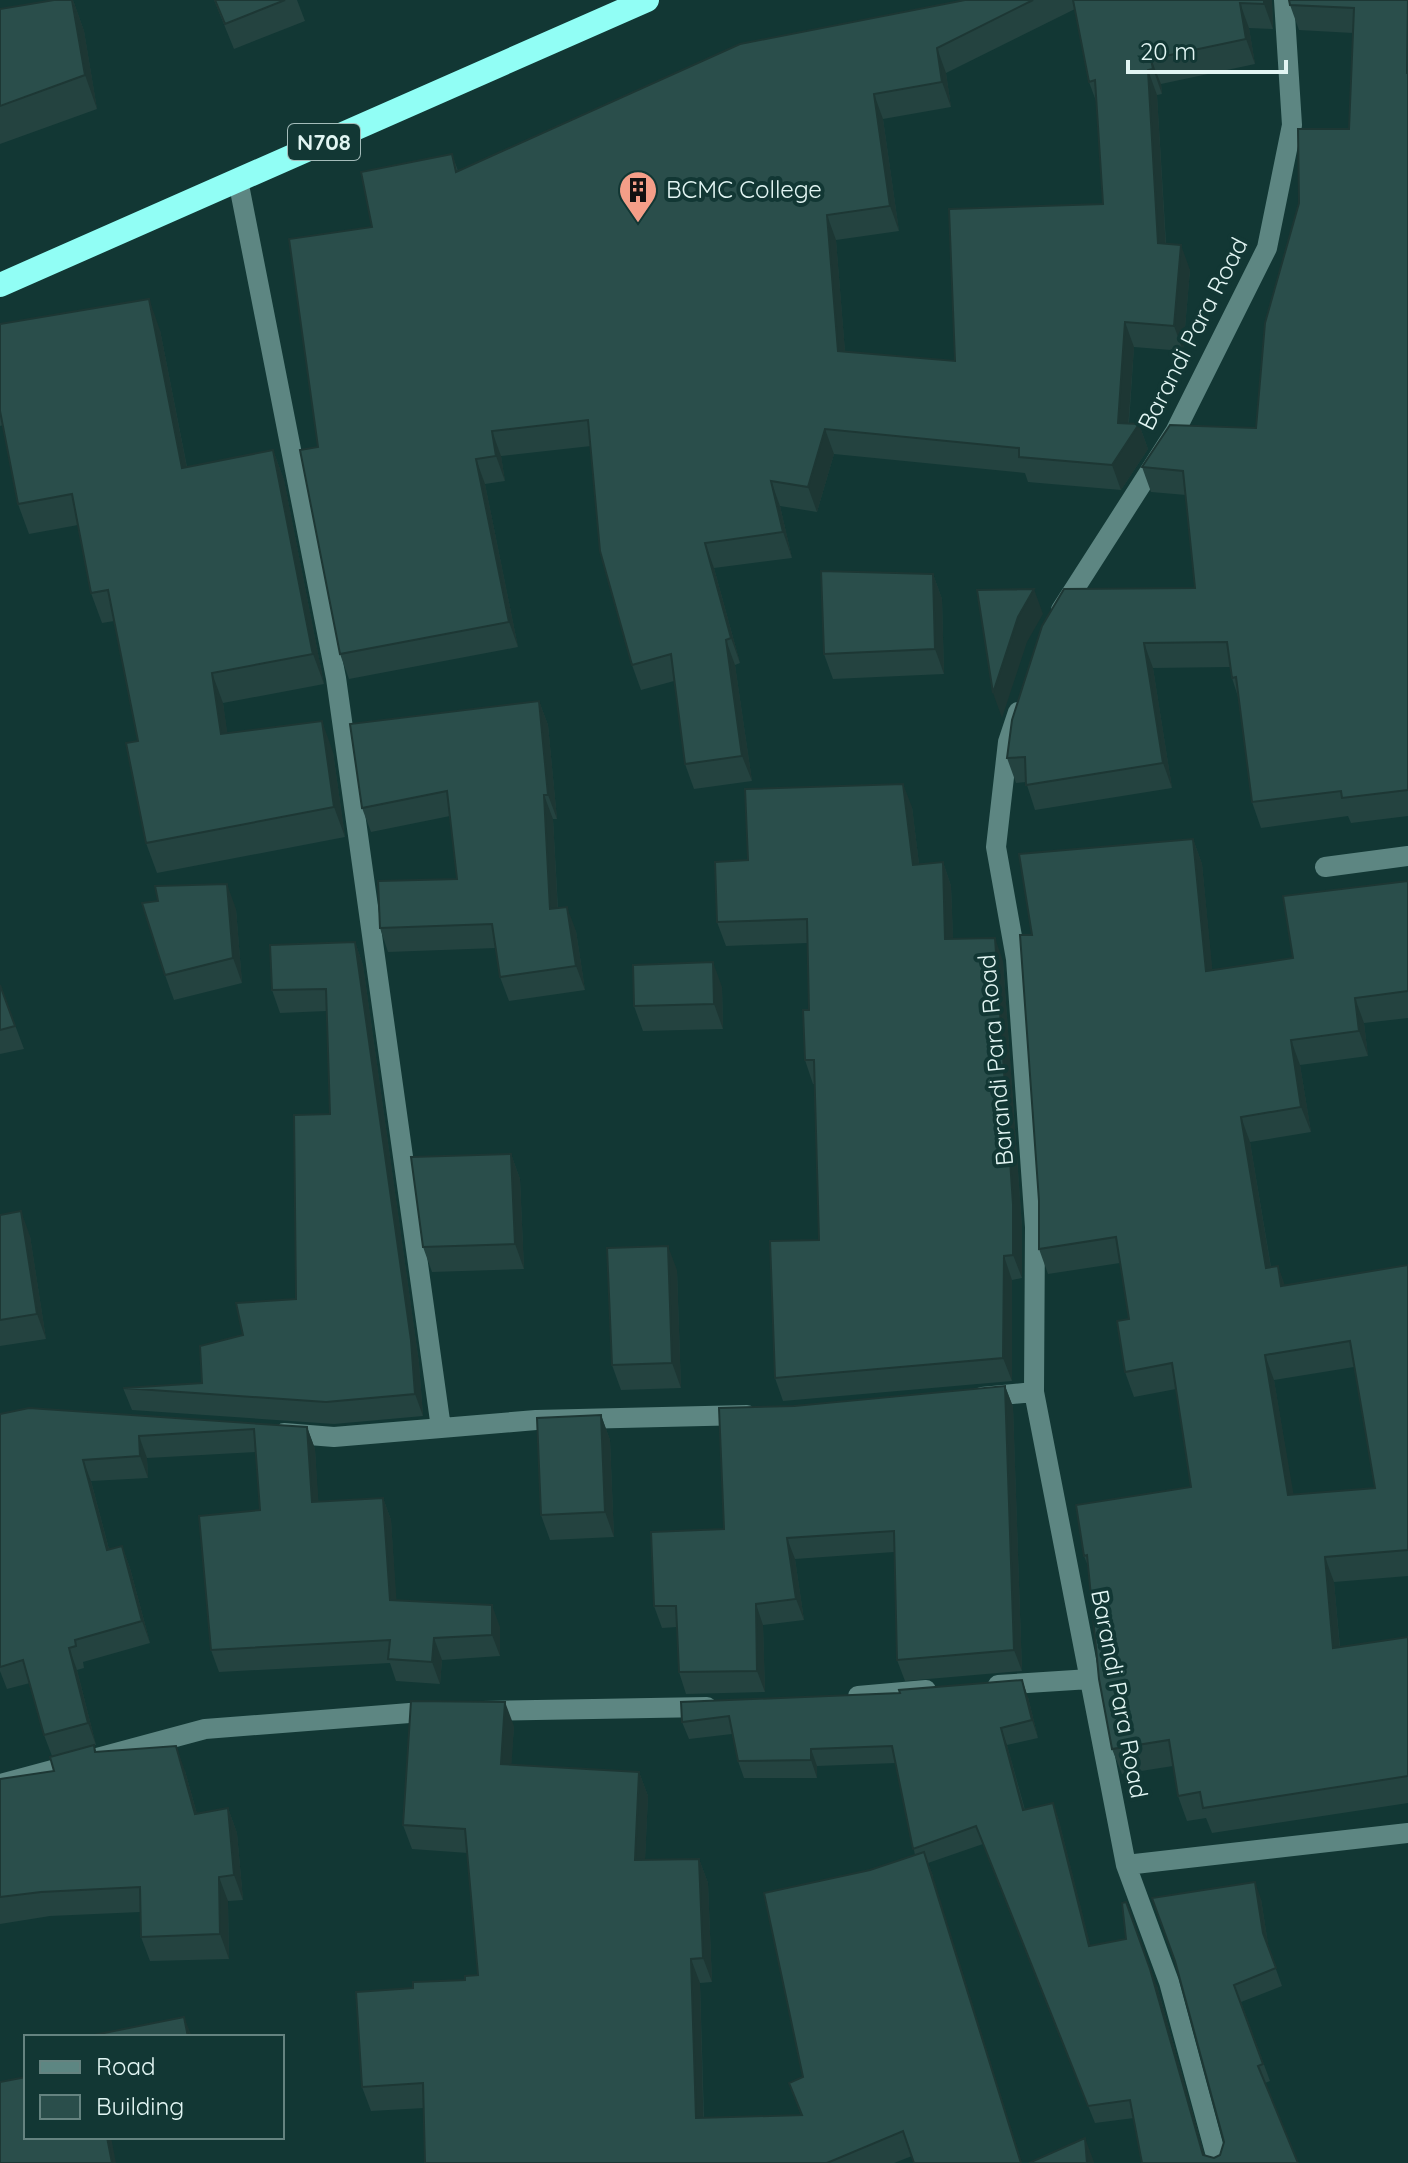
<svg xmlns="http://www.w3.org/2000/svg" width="1408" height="2163" font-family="Quicksand,sans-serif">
<rect width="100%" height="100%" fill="#123734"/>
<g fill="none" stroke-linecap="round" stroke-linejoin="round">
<path stroke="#5d8682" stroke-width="20" d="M238,180L336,678L441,1428
M1061,610L1175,432L1267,248L1292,125L1284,0
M1018,712L1008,742L996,847L1016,959L1035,1227L1034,1392L1126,1865L1169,1982L1218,2163
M1325,867L1408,856
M982,1397L1034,1392
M284,1433L334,1437L536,1420L747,1415
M998,1685L1090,1679
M858,1696L926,1690
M483,1711L707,1707
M0,1784L205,1729L435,1711
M1126,1865L1408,1833"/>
<path stroke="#91fef5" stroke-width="24" d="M0,285L647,0"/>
</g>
<path fill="#244340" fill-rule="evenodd" d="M73,0L84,31L97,109L0,144V9Z
M214,0H297L305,21L234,49Z
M965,0H1272L1273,29L1249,28L1255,64L1161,84L1162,94L1157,95L1166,243L1190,270L1183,351L1134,347L1129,423L1139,424L1148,449L1121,490L1028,482L1025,473L834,454L817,512L780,506L792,558L714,568L740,663L735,665L752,781L694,789L685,764L674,681L641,690L632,665L591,446L501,456L505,481L485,484L518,647L349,679L340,654L318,447L372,227L452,154L458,171ZM1075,9L1089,82L1096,101L1103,204L955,361L845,352L836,240L899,231L883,119L951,107L946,73Z
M1408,0V816L1351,823L1348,816L1261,828L1252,802L1238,697L1232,678L1230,667L1153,668L1172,788L1035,810L1026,782L1016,783L1007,758L1195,588L1186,495L1151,492L1142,467L1256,428L1349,129L1353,33L1299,30L1290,5Z
M0,324L160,330L187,467L273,450L284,480L324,684L223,703L227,733L333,752L345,837L157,873L146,843L138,741L114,621L102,623L91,593L78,525L29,534L18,504L3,425L0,426Z
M933,574L942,599L944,674L833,679L824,654Z
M539,701L548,725L557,819H553L558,908L576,931L585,990L509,1001L500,977L496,948L388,952L380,928L457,879L450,816L371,832L362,808Z
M912,807L919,864L943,862L951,886L953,939L1003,961L1022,1227V1278L1012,1280V1381L783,1401L775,1378L819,1240L814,1084H813L805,1060L809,1010L807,943L726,946L717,922L748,860Z
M1193,839L1202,864L1212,970L1293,958L1408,881V1018L1364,1023L1368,1056L1300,1065L1311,1132L1250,1142L1271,1267L1278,1266L1284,1285L1408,1265V1576L1334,1582L1340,1647L1408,1637V1803L1212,1833L1206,1818L1187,1821L1178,1796L1173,1766L1122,1774L1112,1749L1088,1566L1084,1556L1191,1487L1176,1389L1134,1397L1125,1372L1129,1319L1120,1263L1048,1274L1039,1249V1201L1032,935ZM1354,1367L1375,1488L1293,1495L1274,1380Z
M236,909L242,983L174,1000L165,975Z
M355,942L363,965L419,1363L423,1416L334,1424L132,1410L123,1388L202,1383L296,1299L330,1114L327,1011L280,1013L272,990Z
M0,985L24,1049L0,1054Z
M722,987L723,1029L643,1031L634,1006Z
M511,1154L520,1179L524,1269L432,1272L423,1247Z
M0,1215L30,1236L46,1339L0,1346Z
M677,1270L681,1388L621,1390L612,1365Z
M1005,1386L1013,1407L1022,1671L905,1681L897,1660L894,1552L795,1559L804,1620L763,1625L765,1692L686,1694L679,1672L677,1627L662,1628L654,1606L724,1529L794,1406Z
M0,1414L307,1427L315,1449L318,1502L383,1498L391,1520L396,1601L500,1627V1656L442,1660L440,1684L396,1681L390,1663L219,1672L211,1650L260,1510L256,1452L147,1458L148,1478L91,1481L109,1549L122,1546L130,1568L150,1643L83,1662L84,1668L77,1670L96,1745H94L96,1752L185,1771L197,1814L228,1808L237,1833L243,1900L228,1901L229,1959L150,1961L141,1937L140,1912L50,1916L0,1924V1779L54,1771L52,1756L44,1735L30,1683L7,1689L0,1671Z
M601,1415L610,1440L614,1537L550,1540L541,1515Z
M1028,1697L1038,1738L1007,1745L1025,1810L1053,1803L1059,1821L1090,1945L1157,1986L1205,2156L1214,2158L1220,2155L1224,2142L1175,1962L1261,1899L1269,1950L1282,1986L1241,2002L1270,2081L1265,2083L1298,2163H1142L1134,2118L1095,2123L983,1844L928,1863L933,1876L912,2156L894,2163H425L424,2108L371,2111L362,2087L413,1988L465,1980L478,1975L468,1853L412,1849L403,1825L514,1726L511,1765L639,1772L648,1796L645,1859H699L708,1883L712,1982L700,1983L704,2118L801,2115L789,2083L803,2077L870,1870L915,1855L896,1763L817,1766V1778H744L738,1761L732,1734L689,1739L682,1722L681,1702Z"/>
<path fill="#1d3734" d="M73,0L84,31L97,109L85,75Z
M1264,0H1272L1273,29L1264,4Z
M1240,3L1249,28L1255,64L1246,39Z
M937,48L946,73L951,107L942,82Z
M1151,59L1161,84L1162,94L1153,69Z
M1148,70L1157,95L1167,268L1158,243Z
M874,94L883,119L899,231L890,206Z
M827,215L836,240L847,376L838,351Z
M1181,245L1190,270L1183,351L1174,326Z
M149,299L160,330L193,499L182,468Z
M1125,322L1134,347L1127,442L1139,424L1148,449L1121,490L1112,465L1118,423Z
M825,429L834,454L817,512L808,487Z
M492,431L501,456L505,481L496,456Z
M273,450L284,480L324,684L313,654Z
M476,459L485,484L518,647L509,622Z
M771,481L780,506L792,558L783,532Z
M705,543L714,568L740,663L731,638Z
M933,574L942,599L944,674L935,649Z
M1034,589L1043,614L1027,642L1002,718L993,693L1018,617Z
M726,640L735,665L752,781L742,756Z
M1144,643L1153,668L1172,788L1163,763Z
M212,673L223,703L232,764L221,734Z
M539,701L548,725L557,819L548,795Z
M322,721L333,752L345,837L334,807Z
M903,784L912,807L922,888L913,865Z
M544,795L553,819L559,933L550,909Z
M1193,839L1202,864L1215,996L1206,971Z
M943,862L951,886L954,963L945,939Z
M227,884L236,909L242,983L233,958Z
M567,907L576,931L585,990L576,966Z
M995,938L1003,961L1022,1227V1278L1013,1255Z
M355,942L363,965L419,1363L423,1416L415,1394Z
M713,962L722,987L723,1029L714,1004Z
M1355,998L1364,1023L1368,1056L1359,1031Z
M1291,1040L1300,1065L1311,1132L1301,1107Z
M1241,1117L1250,1142L1275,1293L1266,1268Z
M511,1154L520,1179L524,1269L515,1244Z
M21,1211L30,1236L46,1339L37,1314Z
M668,1246L677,1270L681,1388L672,1363Z
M1004,1256L1012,1280V1381L1003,1358Z
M1278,1266L1287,1291L1281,1286Z
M1265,1355L1274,1380L1298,1520L1288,1495Z
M1005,1386L1013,1407L1022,1671L1014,1650Z
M601,1415L610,1440L614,1537L605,1512Z
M307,1427L315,1449L320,1524L312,1502Z
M139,1436L147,1458L148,1478L140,1456Z
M83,1460L91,1481L115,1572L107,1550Z
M383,1498L391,1520L398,1622L390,1600Z
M787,1538L795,1559L804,1620L796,1599Z
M122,1546L130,1568L150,1643L142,1621Z
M1325,1557L1334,1582L1342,1673L1333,1648Z
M756,1604L763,1625L765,1692L757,1671Z
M492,1605L500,1627V1656L492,1635Z
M434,1638L442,1660L440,1684L432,1662Z
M69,1648L77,1670L96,1745L88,1723Z
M1022,1680L1028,1697L1038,1738L1032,1720Z
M505,1702L514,1726L510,1789L501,1764Z
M1001,1728L1007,1745L1029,1828L1023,1810Z
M176,1746L185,1771L204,1839L195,1814Z
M811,1749L817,1766V1778L811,1760Z
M639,1772L648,1796L644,1884L635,1860Z
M1053,1803L1059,1821L1095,1963L1089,1946Z
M228,1808L237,1833L243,1900L234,1875Z
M924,1852L933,1876L1022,2163H1021Z
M699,1859L708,1883L712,1982L703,1958Z
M219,1877L228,1901L229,1959L220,1934Z
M1255,1882L1261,1899L1269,1950L1263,1933Z
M691,1959L700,1983L704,2143L696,2118Z
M1150,1969L1157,1986L1207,2163H1206Z
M184,2017L192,2037H188Z
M107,2137H111L116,2163H112Z
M1085,2138L1094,2162V2163H1087Z"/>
<path fill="#2a4e4b" stroke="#1d3734" stroke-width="2" fill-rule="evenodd" d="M54,0H72L85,75L0,106V9Z
M215,0H285L225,24Z
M965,0H1033L937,48L942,82L874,94L890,206L827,215L838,351L955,361L949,209L1103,204L1095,80L1089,82L1073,0H1264V4L1240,3L1246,39L1151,59L1153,69L1148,70L1158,243L1181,245L1174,326L1125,322L1118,423L1139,424L1112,465L1019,457V448L825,429L808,487L771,481L783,532L705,543L731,638L726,640L742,756L685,764L671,654L632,665L600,551L588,420L492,431L496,456L476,459L509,622L340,654L300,450L318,447L289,239L372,227L361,172L452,154L456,172L740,44Z
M1289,0H1408L1407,73H1408V790L1342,798L1341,791L1252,802L1236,677L1232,678L1227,642L1144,643L1163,763L1026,785L1025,757L1007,758L1012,720L1042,626L1064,589L1195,588L1183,471L1142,467L1170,425L1256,428L1265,323L1299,203L1298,129H1349L1354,8L1290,5Z
M149,299L182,468L273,450L312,650L313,654L212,673L221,734L322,721L334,807L146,843L126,743L138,741L108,590L91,593L72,494L18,504L0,411V324Z
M821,571L933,574L935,649L824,654Z
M1034,589L1018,617L993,693L977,590Z
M539,701L548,795H544L550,909L567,907L576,966L500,977L492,924L380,928L378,881L457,879L447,791L362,808L350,724Z
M903,784L913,865L943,862L945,939L995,938L1013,1204V1255L1004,1256L1003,1358L775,1378L770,1241L819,1240L814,1060H805L803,1010H809L807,919L717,922L715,862L748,860L745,789Z
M1193,839L1206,971L1293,958L1283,896L1408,881V991L1355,998L1359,1031L1291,1040L1301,1107L1241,1117L1266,1268L1278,1266L1281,1286L1408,1265V1550L1325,1557L1333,1648L1408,1637V1776L1203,1808L1200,1792L1178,1796L1169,1740L1112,1749L1099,1679L1087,1555L1084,1556L1076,1505L1191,1487L1172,1363L1125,1372L1117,1321L1129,1319L1116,1237L1039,1249V1201L1020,935H1032L1019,854ZM1350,1341L1375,1488L1288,1495L1265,1355Z
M227,884L233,958L165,975L142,903L158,901L155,886Z
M355,942L411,1340L415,1394L326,1402L123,1388L202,1383L200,1346L243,1335L236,1303L296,1299L294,1115L330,1114L326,989L272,990L270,945Z
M713,962L714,1004L634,1006L633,965Z
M0,985L15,1026L0,1030Z
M511,1154L515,1244L423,1247L411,1157Z
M21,1211L37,1314L0,1320V1215Z
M668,1246L672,1363L612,1365L607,1248Z
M1005,1386L1014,1650L897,1660L894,1531L787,1538L796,1599L756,1604L757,1671L679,1672L676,1606H654L651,1532L724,1529L719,1408L794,1406Z
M29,1408L307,1427L312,1502L383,1498L390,1600L492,1605V1635L434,1638L432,1662L388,1659L390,1640L211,1650L199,1516L260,1510L254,1429L139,1436L140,1456L83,1460L107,1550L122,1546L142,1621L75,1640L76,1646L69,1648L88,1723L44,1735L23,1660L0,1667V1414Z
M601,1415L605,1512L541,1515L537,1418Z
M1022,1680L1032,1720L1001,1728L1023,1810L1053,1803L1089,1946L1126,1939L1122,1903L1126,1902L1150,1969L1203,2155L1214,2158L1220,2155L1224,2142L1175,1961L1152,1898L1255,1882L1263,1933L1276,1968L1234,1985L1263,2064L1258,2066L1298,2163H1142L1130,2100L1088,2106L976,1826L913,1849L892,1746L811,1749V1760L738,1761L729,1716L682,1722L681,1702L900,1693L899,1690Z
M411,1701L505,1702L501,1764L639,1772L635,1860L699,1859L703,1958L691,1959L696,2118L802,2115L789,2083L803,2077L764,1893L870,1870L924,1852L1021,2163H914L903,2131L827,2163H425L423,2083L362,2087L356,1992L413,1988V1982L465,1980V1976L478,1975L465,1829L403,1825Z
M94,1745L95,1752L176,1746L195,1814L228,1808L234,1875L219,1877L220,1934L141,1937L140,1887L41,1892L0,1897V1779L54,1771L50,1757Z
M184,2017L188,2037H84Z
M26,2077V2137H107L112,2163H0V2082Z
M1085,2138L1087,2163H1029Z"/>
<defs>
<symbol id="building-pin" viewBox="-11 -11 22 30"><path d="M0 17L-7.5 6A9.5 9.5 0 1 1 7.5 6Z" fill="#f49e88" stroke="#123734"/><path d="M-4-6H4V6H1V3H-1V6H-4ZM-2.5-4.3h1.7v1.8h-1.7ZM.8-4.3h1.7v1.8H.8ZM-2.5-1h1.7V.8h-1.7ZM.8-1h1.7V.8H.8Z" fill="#111"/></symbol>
</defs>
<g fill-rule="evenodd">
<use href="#building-pin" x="616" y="168" width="44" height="60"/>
</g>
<g text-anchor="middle" stroke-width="8" stroke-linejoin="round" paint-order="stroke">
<rect fill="#123734" stroke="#a4bcba" stroke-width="2" x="288" y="124" width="72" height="36" rx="6"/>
<g font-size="22" font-weight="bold" fill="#e2f5f3">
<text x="324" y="150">N708</text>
</g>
<g font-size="24" fill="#e2f5f3" stroke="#123734" text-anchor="start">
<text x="666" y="198">BCMC College</text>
</g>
<g font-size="24" fill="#e2f5f3" stroke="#123734">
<text transform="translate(1193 334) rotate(-63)" y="8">Barandi Para Road</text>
<text transform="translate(996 1060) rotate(-95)" y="8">Barandi Para Road</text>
<text transform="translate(1119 1694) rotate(79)" y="8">Barandi Para Road</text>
</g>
</g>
<rect x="24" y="2035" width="260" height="104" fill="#123734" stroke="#658380" stroke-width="2"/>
<rect x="40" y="2061" width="40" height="12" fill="#5d8682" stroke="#658380" stroke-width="2"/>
<text x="96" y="2075" font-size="24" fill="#e2f5f3">Road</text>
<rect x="40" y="2095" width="40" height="24" fill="#2a4e4b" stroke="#658380" stroke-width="2"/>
<text x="96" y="2115" font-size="24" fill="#e2f5f3">Building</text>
<path d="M1128 60v12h158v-12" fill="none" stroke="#e2f5f3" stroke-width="4"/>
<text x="1140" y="60" font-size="24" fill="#e2f5f3" stroke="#123734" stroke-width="6" paint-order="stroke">20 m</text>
</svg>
